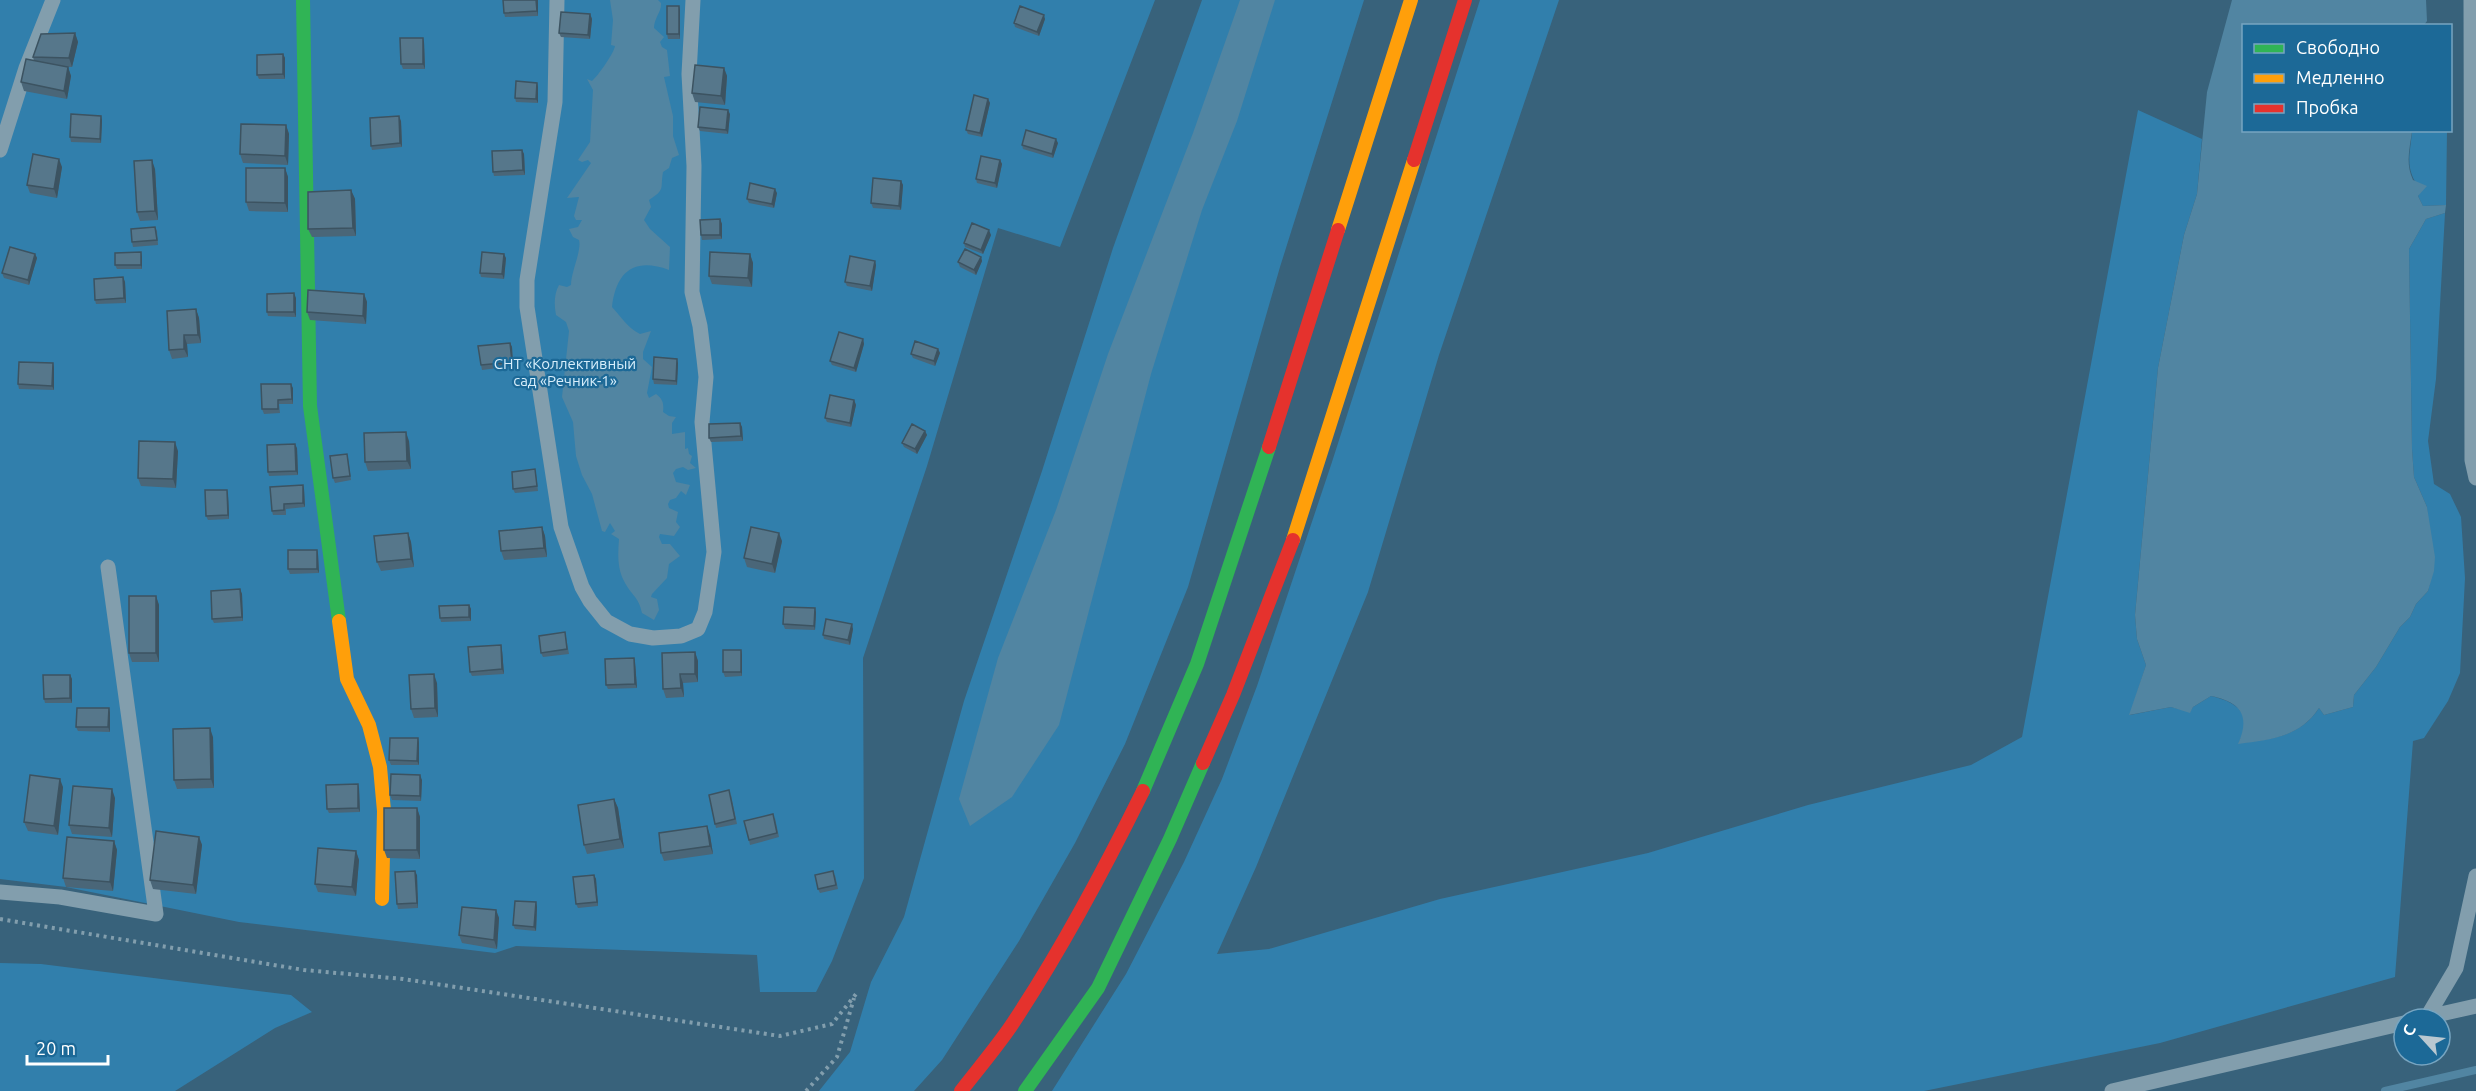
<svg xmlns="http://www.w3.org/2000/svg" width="2476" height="1091" font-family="Ubuntu,sans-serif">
<rect width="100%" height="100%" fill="#38627b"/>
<path fill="#317fac" d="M0,0H1155L1060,247L998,228L927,466L863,658L864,878L832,961L816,992H760L757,955L516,946L495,953L239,922L66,887L0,879Z
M1202,0H1364L1280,267L1188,587L1125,744L1075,843L1019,941L942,1060L914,1091H819L850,1052L871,982L904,917L964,701L1042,471L1113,248Z
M1480,0H1559L1439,355L1368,592L1256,867L1217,954L1269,949L1440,899L1648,853L1808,805L1971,765L2022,737L2138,110L2202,139L2197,194L2184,235L2158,368L2135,615L2137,639L2146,665L2130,715L2171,707L2190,712L2193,707L2211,696C2228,700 2249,708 2244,730C2243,734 2240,740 2239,743C2272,739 2300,737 2319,708L2324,715L2353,707L2354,695L2376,667L2400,627L2410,617L2416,604L2428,591L2430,583L2427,507L2414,477L2412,449L2409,249L2426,219L2445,213L2436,379L2428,441L2434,484L2450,494L2461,517L2465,578L2460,673L2448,701L2424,738L2413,741L2395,977L2160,1043L1924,1091H1052L1126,974L1184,862L1222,779L1257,686L1332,462Z
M2412,131H2447L2446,205L2423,206L2418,196L2421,191C2404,167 2410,158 2412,131Z
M0,963L41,964L291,995L312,1012L275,1028L175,1091H0Z"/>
<path fill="#5185a2" d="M610,0H658L661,3C662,11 654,18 654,28L664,37L660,42L662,47L667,50L670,76L664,77L673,116V136L679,155L672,158L669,168L663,172C660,189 666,189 649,200L651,207L644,220L650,229L670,247L669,270C634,257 616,272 612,307C621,317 628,328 640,334L651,331L643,352V359L652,367L647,393L649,398L656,394C663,399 664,404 663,412L669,416L676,417L672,423V434L685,432V449L688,448L689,454L692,456L690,463L696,468L688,470L683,467L676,469L673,473L676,482L690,485L686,495L681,491L676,498L670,500L668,504L669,508L678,512L676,522L680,527L674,536L660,534L659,537L662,544H670L680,556L669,564L667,578L652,594L651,597L657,599L659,610L654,620L642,613C639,597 631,595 624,581C617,568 618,553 619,539L611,534L615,531L610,523L605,532L602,531L592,494L582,475L576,456L573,422L562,397L569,331L566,322L556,315C554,305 554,294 559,285L567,287L571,285C571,272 582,250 579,240L573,237L569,229L578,227L582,220H576L574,216L579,197L567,198L591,163L588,160L582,162L578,160L590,142L593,90L587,79L592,81C598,76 614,53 615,46L611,45L613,20Z
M1240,0H1275L1237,121L1202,210L1151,374L1059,725L1012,797L970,826L959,799L998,658L1056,510L1108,354L1193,133Z
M2232,0H2426L2427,21L2424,25L2244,26V130L2412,131C2410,148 2405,163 2413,180L2427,186L2418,196L2423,206L2446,205L2445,213L2426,219L2409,249L2412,449L2414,477L2427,507L2435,557L2434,571L2428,591L2416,604L2410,617L2400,627L2376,667L2354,695L2353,707L2324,715L2319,708C2299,738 2271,739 2238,744C2251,715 2240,702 2211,696L2193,707L2190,713L2171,707L2129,715L2146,665L2137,639L2135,615L2158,368L2184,235L2197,194L2207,92Z"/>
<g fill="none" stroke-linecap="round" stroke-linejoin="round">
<path stroke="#5185a2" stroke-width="8" d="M2385,1091L2476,1070"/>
<path stroke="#829ead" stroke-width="4" stroke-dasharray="3 4.5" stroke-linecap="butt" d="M0,919L304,970L403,979L780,1036L832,1024L856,994
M806,1091L837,1057L854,998"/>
<path stroke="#829ead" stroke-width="15" d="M557,0L555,102L527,280V307L561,527L582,587L590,601L606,621L630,634L653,638L681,636L698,629L705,612L714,552L702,422L706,377L704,359L700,326L692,292L694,166L689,74L693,0
M2471,0L2472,460L2476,478
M0,150L26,68L53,0
M0,892L60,897L156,914L108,567
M2427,1017L2456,968L2476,876
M2423,1018L2476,1006
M2112,1091L2404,1023"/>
<path stroke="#30b455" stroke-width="14" d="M303,0L310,406L339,621
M1143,791L1197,664L1269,447
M1025,1091L1098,988L1170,839L1203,763"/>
<path stroke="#ff9f0a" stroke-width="14" d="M1338,230L1411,0
M1293,540L1414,160
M339,621L347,679L369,725L380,767L384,811L382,899"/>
<path stroke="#e5322d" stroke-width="14" d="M1414,160L1465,0
M1269,447L1338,230
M1203,763L1233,695L1293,540
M961,1091C978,1069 996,1048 1011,1026C1061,951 1103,872 1143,791"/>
</g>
<path fill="#4a6678" d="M503,0H538V16L505,17L504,13Z
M680,10V39H668L667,34Z
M590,14L592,19L590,39L561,37L559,33Z
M1045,19L1039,36L1015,27L1014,23Z
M75,33L78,42L72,67H67H68L71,76L67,99L24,91L21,82L34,61L33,57Z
M424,42L425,69H403L401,64Z
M283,54L285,58V79H259L257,75Z
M724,68L727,76L725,105L695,102L692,93Z
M537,83L538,87V103L516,102L515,98Z
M988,99L990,103L982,137L968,134L966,130Z
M730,114L728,134L700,131L698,127Z
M102,120L101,143L71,142L70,137Z
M401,121L402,147L372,150L371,146Z
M286,125L289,134L288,165L243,163L240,154Z
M1058,143L1053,158L1023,149L1022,145Z
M522,150L524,154L525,175L494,176L493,172Z
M1000,160L1002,164L997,188L977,183L976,179Z
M62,167L57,198L30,193L27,185Z
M285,168L288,177V212L249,211L246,202Z
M155,169L158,220L140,221L137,212Z
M901,181L903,185L901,210L873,208L871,203Z
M351,190L355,199L356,236L312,237L308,229Z
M777,193L774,208L749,203L747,199Z
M720,219L722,224V239L702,240L701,235Z
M155,227L157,231L158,245L133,247L132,242Z
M991,235L983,254L965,247L964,243Z
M35,254L37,258L29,285L4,278L2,273Z
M750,254L753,263L752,287L712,284L709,276Z
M142,257V269H117L115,265Z
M981,257L982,261L976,275L960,267L958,262Z
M506,258L504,279L481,277L480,273Z
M876,265L872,291L847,286L845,282Z
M123,277L125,282L126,303L96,304L95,300Z
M364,294L367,302L366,324L310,320L307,312Z
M296,298V317L268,316L267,312Z
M196,309L199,318L201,343L187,344L188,357L172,359L169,350Z
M863,339L864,344L856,372L832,365L830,361Z
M510,343L512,347L513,366L482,370L481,365Z
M938,349L940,353L935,366L913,358L911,354Z
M53,363L54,368V390L19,389L18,384Z
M678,363L677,385L654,384L653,379Z
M293,388V404H279L280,413L264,414L262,409Z
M854,400L856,405L851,427L827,422L825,418Z
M740,423L742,427L743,441L711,442L709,438Z
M925,431L927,435L917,454L904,447L902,443Z
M409,441L411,469L368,471L365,462Z
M297,448L298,475L269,476L268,472Z
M178,451L176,488L141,486L138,478Z
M348,458L351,480L335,483L333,478Z
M535,469L536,474L538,491L515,493L513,489Z
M304,489L305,507L286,509V515H273L272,511Z
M228,494L229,519L208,520L206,516Z
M542,527L545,536L547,557L504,560L501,551Z
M408,533L411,542L414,567L381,571L377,562Z
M782,541L775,573L747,567L744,558Z
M317,550L318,554L319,573L290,574L288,569Z
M240,589L242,594L243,621L214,623L212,619Z
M156,596L159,605V662H132L129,653Z
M469,605L471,609V621L441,622L440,618Z
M816,612L815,630L785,629L783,624Z
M853,629L850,645L824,639L823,635Z
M566,637L569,654L543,657L541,653Z
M502,650L504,674L472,676L470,672Z
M741,650L742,655V676L725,677L723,672Z
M695,652L698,661V682L683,683L684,697L666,698L663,689Z
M634,658L635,662L637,688L608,689L606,685Z
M70,675L72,679V703H45L44,699Z
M437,683L438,717L414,718L411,709Z
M109,708L110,713V732L78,731L76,727Z
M213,737L214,788L177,789L174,780Z
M418,738L419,743V765H391L389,760Z
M422,780L421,801L392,800L390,795Z
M63,787L58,835L28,831L24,822Z
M359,788L360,812L329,813L327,809Z
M731,795L737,824L716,828L715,824Z
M115,798L112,837L72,834L69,825Z
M614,799L618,808L624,848L587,854L584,845Z
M417,808L420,817V859L387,858L384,850Z
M775,818L779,837L750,845L749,840Z
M710,835L713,854L664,861L661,853Z
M199,837L202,845L196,894L153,889L150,880Z
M114,841L117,850L113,891L66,887L63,878Z
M356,851L359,860L356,896L318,892L315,884Z
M417,875L418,908L398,909L397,904Z
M594,875L596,879L598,906L578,908L576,904Z
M835,875L838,889L820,893L818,889Z
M536,902L537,907L536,931L515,929L513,925Z
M496,910L499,918L497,949L462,943L459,935Z"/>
<path fill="#3c5361" d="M536,0H538V16L537,11Z
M679,6L680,10V39L679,34Z
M590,14L592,19L590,39L588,35Z
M1044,15L1045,19L1039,36L1037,32Z
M75,33L78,42L72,67L69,58Z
M423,38L424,42L425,69L423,64Z
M283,54L285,58V79L283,74Z
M68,67L71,76L67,99L64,91Z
M724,68L727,76L725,105L721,96Z
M537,83L538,87V103L536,99Z
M988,99L990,103L982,137L980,133Z
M728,110L730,114L728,134L726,130Z
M101,116L102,120L101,143L100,139Z
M399,116L401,121L402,147L400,143Z
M286,125L289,134L288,165L285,156Z
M1056,139L1058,143L1053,158L1052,154Z
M522,150L524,154L525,175L523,170Z
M59,159L62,167L57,198L54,189Z
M152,160L155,169L158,220L155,211Z
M1000,160L1002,164L997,188L995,183Z
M285,168L288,177V212L285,203Z
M901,181L903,185L901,210L899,206Z
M775,189L777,193L774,208L772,204Z
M351,190L355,199L356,236L353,228Z
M720,219L722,224V239L720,235Z
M989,230L991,235L983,254L981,250Z
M141,252L142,257V269L141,265Z
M35,254L37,258L29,285L28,280Z
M504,254L506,258L504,279L502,274Z
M750,254L753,263L752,287L748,278Z
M981,257L982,261L976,275L974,270Z
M875,261L876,265L872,291L870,286Z
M123,277L125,282L126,303L124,298Z
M294,293L296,298V317L294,312Z
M364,294L367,302L366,324L363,316Z
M196,309L199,318L201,343L198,335Z
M184,335L187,344L188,357L184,349Z
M863,339L864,344L856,372L854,368Z
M510,343L512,347L513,366L512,362Z
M938,349L940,353L935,366L934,361Z
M677,359L678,363L677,385L676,381Z
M53,363L54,368V390L52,386Z
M291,384L293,388V404L292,399Z
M854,400L856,405L851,427L850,423Z
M740,423L742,427L743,441L741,436Z
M925,431L927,435L917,454L915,449Z
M406,432L409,441L411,469L407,461Z
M175,442L178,451L176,488L173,479Z
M295,444L297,448L298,475L296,471Z
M303,485L304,489L305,507L303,503Z
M227,490L228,494L229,519L228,515Z
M542,527L545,536L547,557L544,548Z
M408,533L411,542L414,567L411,559Z
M779,533L782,541L775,573L772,564Z
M317,550L318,554L319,573L317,569Z
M240,589L242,594L243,621L242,617Z
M156,596L159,605V662L156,653Z
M469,605L471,609V621L469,617Z
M815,608L816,612L815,630L814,626Z
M852,624L853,629L850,645L848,640Z
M501,645L502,650L504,674L502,669Z
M741,650L742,655V676L741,672Z
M695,652L698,661V682L695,674Z
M634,658L635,662L637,688L635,684Z
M434,674L437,683L438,717L435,708Z
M680,674L683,683L684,697L681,688Z
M70,675L72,679V703L70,698Z
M109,708L110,713V732L108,727Z
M210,728L213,737L214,788L211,779Z
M418,738L419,743V765L417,761Z
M420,775L422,780L421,801L420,796Z
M60,779L63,787L58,835L54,826Z
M358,784L359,788L360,812L358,808Z
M112,789L115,798L112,837L109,828Z
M614,799L618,808L624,848L620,839Z
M417,808L420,817V859L417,850Z
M707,826L710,835L713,854L710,846Z
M199,837L202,845L196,894L193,885Z
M114,841L117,850L113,891L110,882Z
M356,851L359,860L356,896L352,887Z
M415,871L417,875L418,908L417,903Z
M594,875L596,879L598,906L597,902Z
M536,902L537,907L536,931L534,927Z
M496,910L499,918L497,949L494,940Z"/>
<path fill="#56778b" stroke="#3c5361" stroke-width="1.5" d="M503,0H536L537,11L504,13Z
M667,6H679V34H667Z
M1020,6L1044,15L1037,32L1014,23Z
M561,12L590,14L588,35L559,33Z
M75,33L69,58L33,57L41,34Z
M400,38H423V64H401Z
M283,54V74L257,75V55Z
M26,59L68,67L64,91L21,82Z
M695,65L724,68L721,96L692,93Z
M516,81L537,83L536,99L515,98Z
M974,95L988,99L980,133L966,130Z
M700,107L728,110L726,130L698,127Z
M71,114L101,116L100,139L70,137Z
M399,116L400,143L371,146L370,118Z
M241,124L286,125L285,156L240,154Z
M1026,130L1056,139L1052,154L1022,145Z
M522,150L523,170L493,172L492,151Z
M33,154L59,159L54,189L27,185Z
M981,156L1000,160L995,183L976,179Z
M152,160L155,211L137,212L134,161Z
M246,168H285V203L246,202Z
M873,178L901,181L899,206L871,203Z
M750,183L775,189L772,204L747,199Z
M351,190L353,228L308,229V192Z
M720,219V235H701L700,220Z
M972,223L989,230L981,250L964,243Z
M155,227L157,240L132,242L131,229Z
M10,247L35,254L28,280L2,273Z
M965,249L981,257L974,270L958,262Z
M141,252V265H115V253Z
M482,252L504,254L502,274L480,273Z
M710,252L750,254L748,278L709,276Z
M850,256L875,261L870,286L845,282Z
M123,277L124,298L95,300L94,279Z
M308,290L364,294L363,316L307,312Z
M294,293V312H267V294Z
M196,309L198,335H184V349L169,350L167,311Z
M839,332L863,339L854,368L830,361Z
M915,341L938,349L934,361L911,354Z
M510,343L512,362L481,365L478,346Z
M654,357L677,359L676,381L653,379Z
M19,362L53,363L52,386L18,384Z
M261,384H291L292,399L278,400V409H262Z
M830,395L854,400L850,423L825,418Z
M740,423L741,436L709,438V424Z
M912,424L925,431L915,449L902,443Z
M406,432L407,461L365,462L364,433Z
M139,441L175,442L173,479L138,478Z
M295,444L296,471L268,472L267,445Z
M347,454L350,476L333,478L330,456Z
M535,469L537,486L513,489L512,472Z
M303,485V503L284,504V510L272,511L270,487Z
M205,490H227L228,515L206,516Z
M542,527L544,548L501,551L499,531Z
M751,527L779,533L772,564L744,558Z
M408,533L411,559L377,562L374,536Z
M288,550H317V569H288Z
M240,589L242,617L212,619L211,591Z
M129,596H156V653H129Z
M469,605V617L440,618L439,606Z
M784,607L815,608L814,626L783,624Z
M826,619L852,624L848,640L823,635Z
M565,632L567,649L541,653L539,636Z
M501,645L502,669L470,672L468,647Z
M723,650H741V672H723Z
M695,652V674H680L681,688L663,689L662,653Z
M634,658L635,684L606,685L605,659Z
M434,674L435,708L411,709L409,675Z
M43,675H70V698L44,699Z
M77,708H109L108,727H76Z
M210,728L211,779L174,780L173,729Z
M390,738H418L417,761L389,760Z
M391,774L420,775V796L390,795Z
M30,775L60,779L54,826L24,822Z
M358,784V808L327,809L326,785Z
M73,786L112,789L109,828L69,825Z
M729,790L735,819L715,824L709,795Z
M614,799L620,839L584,845L578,805Z
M384,808H417V850H384Z
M773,814L777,833L749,840L744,821Z
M707,826L710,846L661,853L659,833Z
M156,831L199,837L193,885L150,880Z
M67,837L114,841L110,882L63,878Z
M318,848L356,851L352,887L315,884Z
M415,871L417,903L397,904L395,872Z
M833,871L836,885L818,889L815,875Z
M594,875L597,902L576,904L573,877Z
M515,901L536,902L534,927L513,925Z
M462,907L496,910L494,940L459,935Z"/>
<g text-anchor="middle" stroke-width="4.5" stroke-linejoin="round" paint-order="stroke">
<g font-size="15" fill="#d7eefb" stroke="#1c6997">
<text x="565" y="369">СНТ «Коллективный<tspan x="565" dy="17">сад «Речник-1»</tspan></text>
</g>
</g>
<rect x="2242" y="24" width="210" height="108" fill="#1c6997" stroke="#77a5c1" stroke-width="1.5"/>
<rect x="2254" y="44" width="30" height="9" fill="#30b455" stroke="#77a5c1" stroke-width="1.5"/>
<text x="2296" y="54" font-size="18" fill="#ffffff">Свободно</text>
<rect x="2254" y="74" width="30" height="9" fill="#ff9f0a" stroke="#77a5c1" stroke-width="1.5"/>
<text x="2296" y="84" font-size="18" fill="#ffffff">Медленно</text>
<rect x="2254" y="104" width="30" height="9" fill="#e5322d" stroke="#77a5c1" stroke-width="1.5"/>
<text x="2296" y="114" font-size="18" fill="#ffffff">Пробка</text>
<g transform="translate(2422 1037) rotate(297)"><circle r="28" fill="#1c6997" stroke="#77a5c1" stroke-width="1.5"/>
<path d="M0-4.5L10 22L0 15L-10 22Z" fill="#b9c8d1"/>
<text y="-9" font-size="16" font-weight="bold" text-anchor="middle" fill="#ffffff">С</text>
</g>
<path d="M27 1055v9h81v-9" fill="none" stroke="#ffffff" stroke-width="3"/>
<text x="36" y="1055" font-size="18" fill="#ffffff" stroke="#1c6997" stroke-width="4.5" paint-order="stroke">20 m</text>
</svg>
